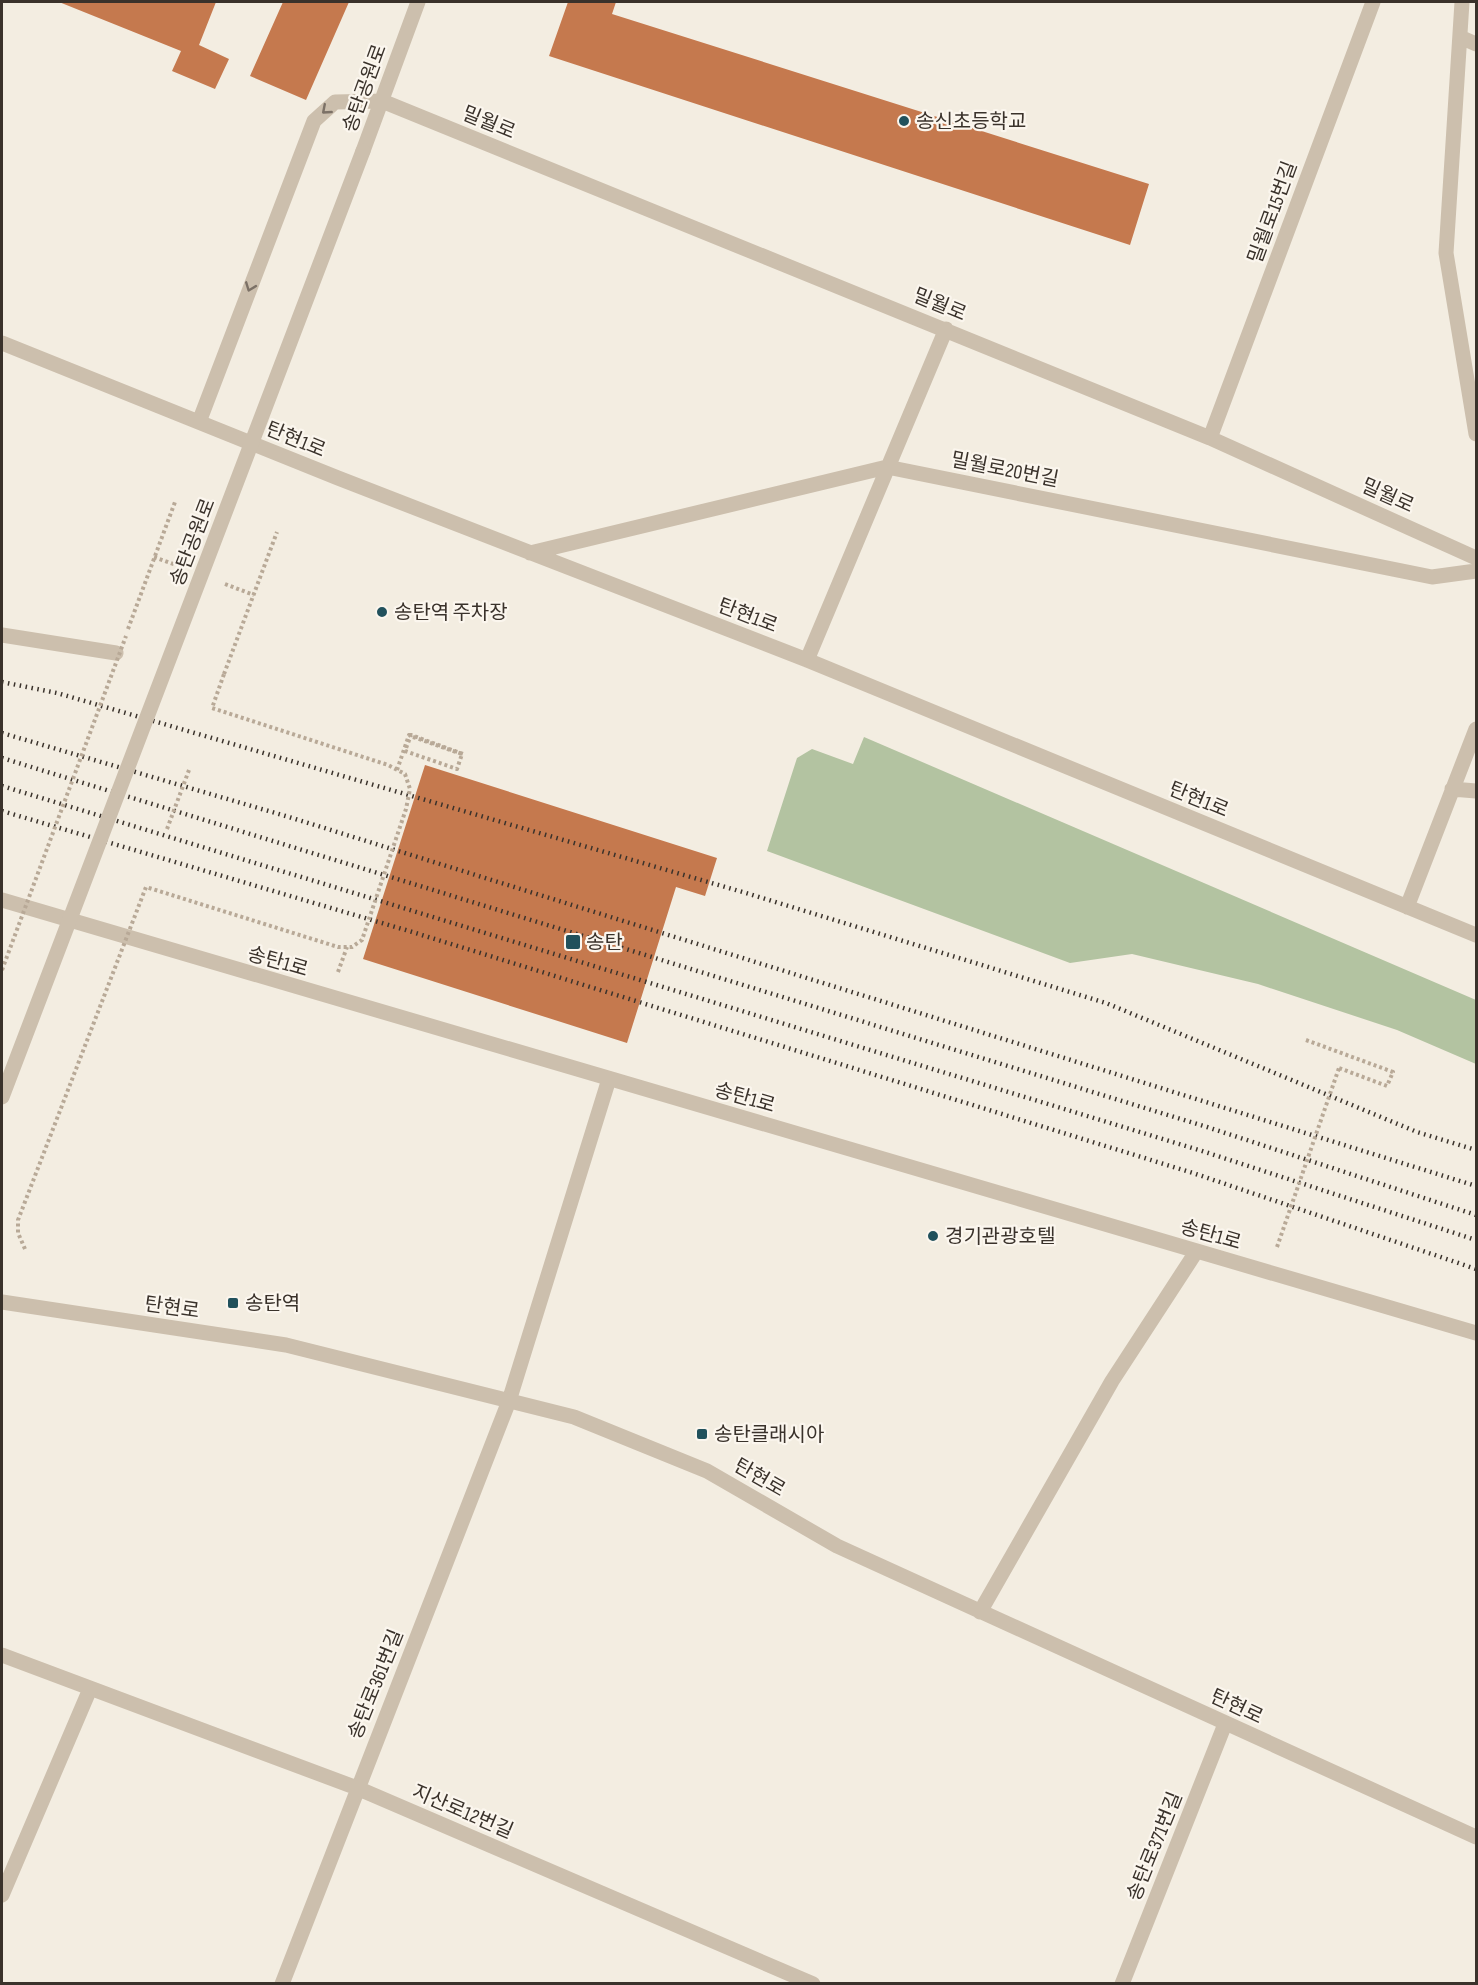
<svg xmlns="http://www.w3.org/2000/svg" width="1478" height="1985" font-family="'Sofia Sans Condensed','Noto Sans KR',sans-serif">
<rect width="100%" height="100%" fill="#f3ede1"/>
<path fill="#b3c3a1" d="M864,737L1476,1000V1064L1397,1030L1258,984L1132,954L1070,963L767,851L797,758L812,749L853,764Z"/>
<path fill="#c5794e" d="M59,2H216L199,45L229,59L215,89L172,71L181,51Z
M283,2H349L306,100L250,76Z
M568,2H616L612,14L1149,184L1130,245L549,56Z
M425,765L717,858L705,896L676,887L627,1043L363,959Z"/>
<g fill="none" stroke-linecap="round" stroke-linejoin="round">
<path stroke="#b8a997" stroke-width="4" stroke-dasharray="3 3" stroke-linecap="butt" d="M154,557L176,565
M225,584L254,595
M128,629L175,502
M224,674L277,532
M413,737L462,754L457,769L405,751L411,735L463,754
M338,972L347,947
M1306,1040L1393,1072L1387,1086L1339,1068"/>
<path stroke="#ccbfad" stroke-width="15" d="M1462,2L1446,253L1476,434
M1460,37L1476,44
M363,151L418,2
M2,343L338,478L807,660L1476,935
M199,422L314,121L335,102L382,101L1210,438L1476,558
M1210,438L1373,2
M530,553L887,467L1432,577L1476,571
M2,635L116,653
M807,660L946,329
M1452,789L1476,791
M2,900L1476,1333
M1407,907L1476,729
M2,1302L286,1345L574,1417L707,1471L837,1546L1476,1837
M980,1612L1112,1381L1196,1252
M2,1655L357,1788L813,1984
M2,1895L90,1689
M282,1984L509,1401L609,1079
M1122,1984L1225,1724"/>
<path stroke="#3a322b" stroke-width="4.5" stroke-dasharray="1.5 4.5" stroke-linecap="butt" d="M2,682L57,693L746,893L1106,1003L1417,1132L1476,1150
M2,733L289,817L1476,1186
M2,758L1207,1127L1476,1215
M2,786L1199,1150L1476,1240
M2,811L409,931L1193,1173L1476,1269"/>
<path stroke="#b8a997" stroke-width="4" stroke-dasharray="3 3" stroke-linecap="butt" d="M397,770L409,735L413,737
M167,829L189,770
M2,970L126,636
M1277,1247L1339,1068
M25,1249L18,1233V1220L146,887L338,947H352L362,940L406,809L410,789L405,774L388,765L212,708L224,674"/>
<path stroke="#ccbfad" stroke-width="15" d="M2,1097L363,151"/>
</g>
<defs><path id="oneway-chevron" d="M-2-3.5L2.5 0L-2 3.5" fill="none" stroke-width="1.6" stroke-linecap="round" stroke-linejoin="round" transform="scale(1.5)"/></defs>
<g stroke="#7c7166">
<use href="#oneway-chevron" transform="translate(326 110) rotate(139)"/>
<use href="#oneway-chevron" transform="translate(250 287) rotate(111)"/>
</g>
<g fill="#21515c" stroke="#fbf6ee" stroke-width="2">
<circle cx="904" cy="121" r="6"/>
<circle cx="382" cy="612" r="6"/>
<rect x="565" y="934" width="16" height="16" rx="3"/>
<circle cx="933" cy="1236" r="6"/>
<rect x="227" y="1297" width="12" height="12" rx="3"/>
<rect x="696" y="1428" width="12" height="12" rx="3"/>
</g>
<g text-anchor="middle" stroke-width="4.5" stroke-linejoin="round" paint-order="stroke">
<g font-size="20" fill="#3a322b" stroke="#fbf6ee">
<text transform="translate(364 88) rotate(-70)" y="7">송탄공원로</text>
<text transform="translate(489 122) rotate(22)" y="7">밀월로</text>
<text transform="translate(1272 212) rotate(-70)" y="7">밀월로15번길</text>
<text transform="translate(940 304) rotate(22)" y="7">밀월로</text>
<text transform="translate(296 439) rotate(22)" y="7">탄현1로</text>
<text transform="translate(1005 469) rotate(11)" y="7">밀월로20번길</text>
<text transform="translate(1388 495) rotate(24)" y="7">밀월로</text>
<text transform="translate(192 542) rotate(-69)" y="7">송탄공원로</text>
<text transform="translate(748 615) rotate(21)" y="7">탄현1로</text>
<text transform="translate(1199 799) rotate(22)" y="7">탄현1로</text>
<text transform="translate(278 961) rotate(16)" y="7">송탄1로</text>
<text transform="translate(745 1097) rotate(16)" y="7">송탄1로</text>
<text transform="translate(1211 1234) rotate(16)" y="7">송탄1로</text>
<text transform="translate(172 1307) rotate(8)" y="7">탄현로</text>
<text transform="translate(760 1477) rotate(30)" y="7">탄현로</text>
<text transform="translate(375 1684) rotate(-68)" y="7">송탄로361번길</text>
<text transform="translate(1237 1706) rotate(25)" y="7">탄현로</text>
<text transform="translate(463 1811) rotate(23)" y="7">지산로12번길</text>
<text transform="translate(1154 1846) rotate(-68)" y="7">송탄로371번길</text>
</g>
<g font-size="20" fill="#3a322b" stroke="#fbf6ee" text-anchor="start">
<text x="916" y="128">송신초등학교</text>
<text x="394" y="619">송탄역 주차장</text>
<text x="586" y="949">송탄</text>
<text x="945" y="1243">경기관광호텔</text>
<text x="245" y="1310">송탄역</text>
<text x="714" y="1441">송탄클래시아</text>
</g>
</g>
<rect width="1478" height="1985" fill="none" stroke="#3a322b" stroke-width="6"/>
</svg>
